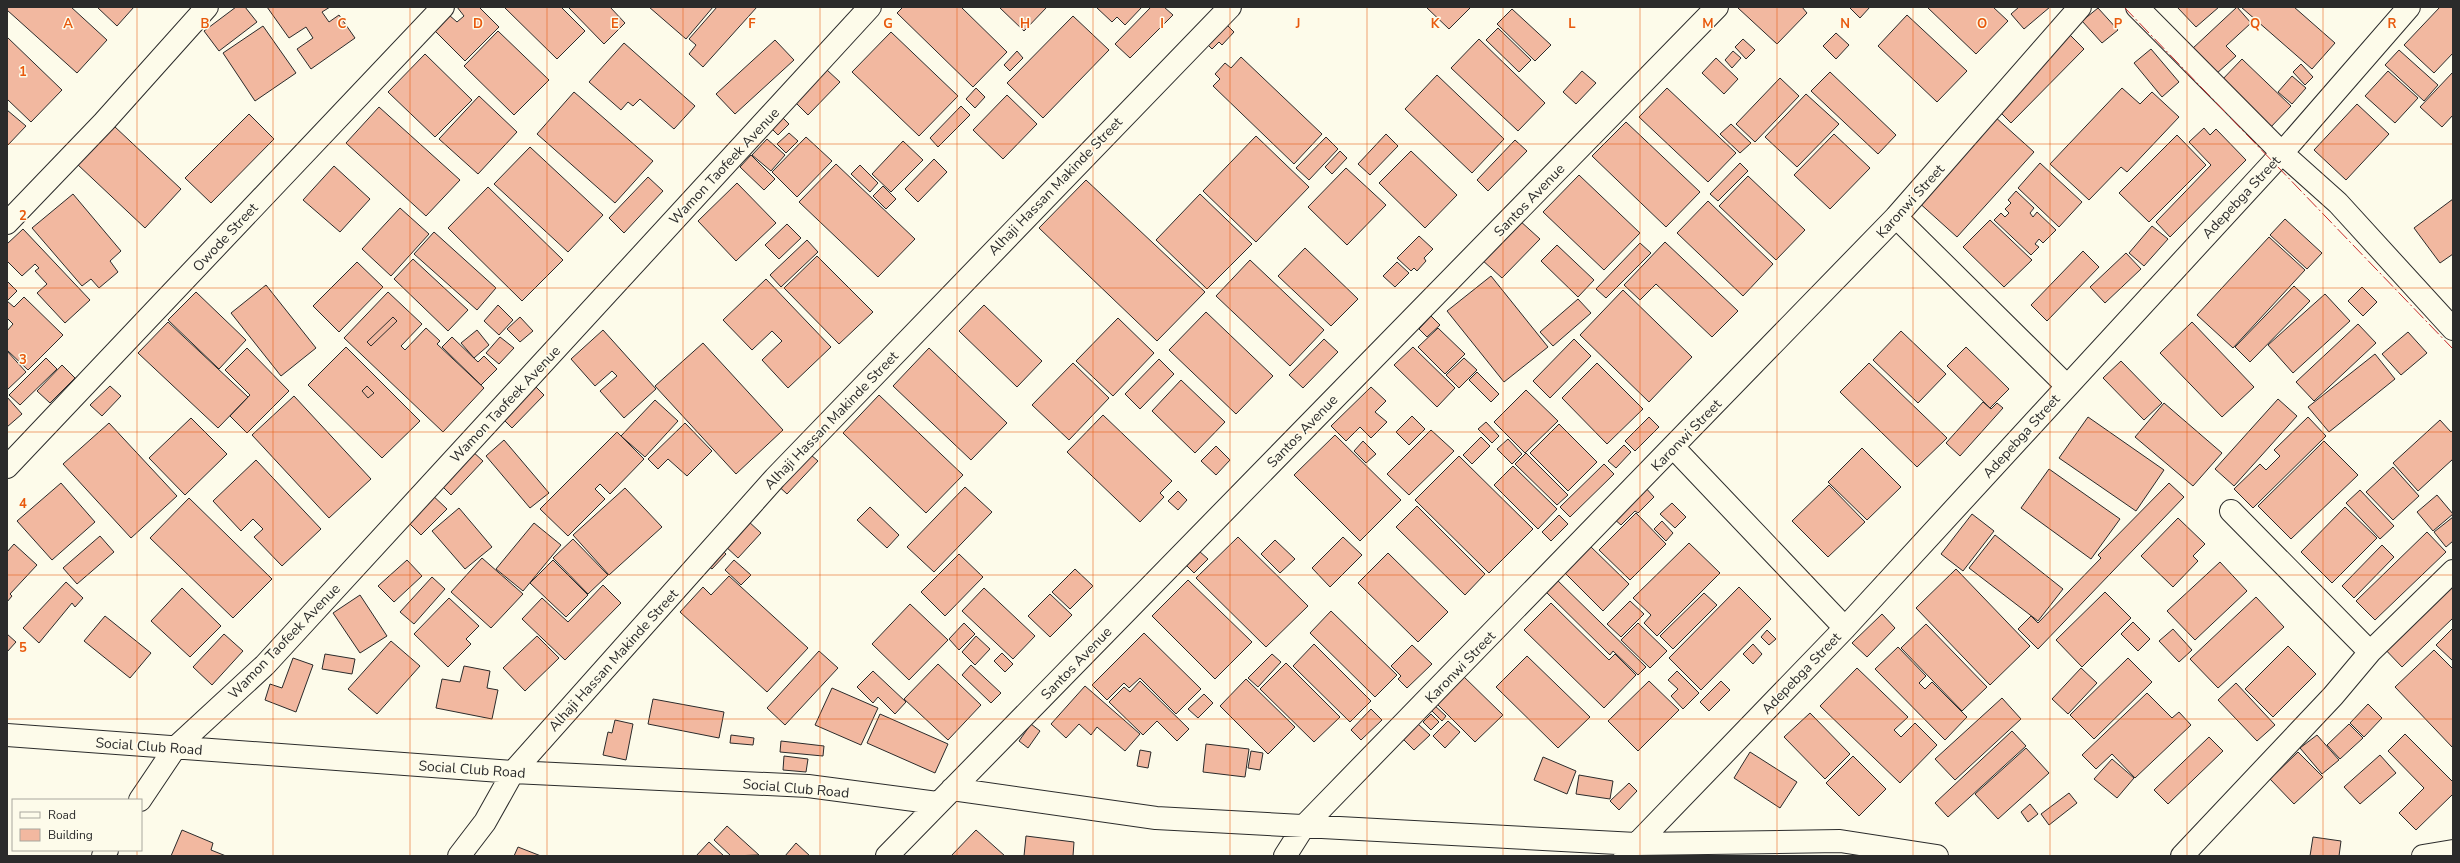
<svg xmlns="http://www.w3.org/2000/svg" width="2460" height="863" font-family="'Nunito Sans',sans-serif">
<rect width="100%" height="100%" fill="#fdfbea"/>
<path fill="#f2b8a0" stroke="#2b2b2b" d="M7,7H71L107,40L77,73L7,10Z
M97,7H134L117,26Z
M236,7H245L257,22L219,51L204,31Z
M267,7H330L322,12L329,22L339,15L355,38L311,69L297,49L313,38L306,27L289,38Z
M457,7H479L499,27L465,61L434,30L449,15L457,22L464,16Z
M504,7H561L585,31L557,59Z
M568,7H610L625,23L604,44Z
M649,7H713L686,39Z
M717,7H757L703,67L689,54L696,45L689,39Z
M903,7H961L1007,52L973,87L897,13Z
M999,7H1047L1024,31Z
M1096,7H1142L1125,25L1117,17L1112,22Z
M1151,7H1164L1173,15L1130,58L1115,44Z
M1426,7H1471L1449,29Z
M1740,7H1802L1807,13L1777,44L1738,8Z
M1849,7H1870L1860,18Z
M1927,7H1993L2008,21L1976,54Z
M2019,7H2050L2024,29L2011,14Z
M2177,7H2219L2196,27Z
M2237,7L2251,23L2226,46L2236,56L2216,74L2192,49Z
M2241,7H2294L2335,43L2312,69Z
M2440,7H2453V53L2434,73L2404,45Z
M2098,8L2118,30L2102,43L2082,21Z
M1512,9L1551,45L1535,61L1497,24Z
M1907,15L1967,71L1937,102L1878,46Z
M1073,16L1109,50L1043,118L1007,83Z
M1221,19L1234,32L1222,45L1219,42L1212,49L1202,39Z
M263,26L296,73L255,101L223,53Z
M1498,28L1531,60L1519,72L1486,40Z
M498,31L549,80L514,115L464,66Z
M891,32L958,96L919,136L852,72Z
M1836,33L1849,45L1836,59L1823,46Z
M2070,35L2084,49L2011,123L1997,109Z
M7,37L62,90L31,122L7,99Z
M1479,39L1545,103L1518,131L1451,68Z
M1743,39L1755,50L1746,59L1735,47Z
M775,40L794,60L735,114L716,94Z
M624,43L695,106L674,129L640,99L633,106L628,102L621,110L589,82Z
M2151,49L2179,82L2162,97L2134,63Z
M2399,50L2438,85L2424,101L2385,65Z
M1017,51L1023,58L1010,71L1004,65Z
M1733,51L1741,58L1732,68L1725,60Z
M425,54L472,100L435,137L388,92Z
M1241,57L1322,134L1294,164L1213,86L1220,79L1215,74L1225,63L1231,68Z
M1716,58L1738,79L1724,94L1702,73Z
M2242,59L2291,106L2269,129L2220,82Z
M2301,64L2313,77L2305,85L2293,72Z
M827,70L840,82L808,115L795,102Z
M1582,71L1596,83L1576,104L1563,92Z
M2388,71L2418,98L2395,123L2365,96Z
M1830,72L1896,135L1878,154L1811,91Z
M2453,72V115L2442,127L2420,107Z
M1437,75L1504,139L1472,173L1405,109Z
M2292,76L2306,88L2292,104L2278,92Z
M1780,78L1799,96L1755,142L1736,124Z
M976,88L985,97L975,108L966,99Z
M1667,88L1736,153L1708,182L1639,117Z
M2122,88L2140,104L2152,92L2179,117L2127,172L2121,167L2089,200L2050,164Z
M574,92L653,161L615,203L537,134Z
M1806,94L1839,124L1797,167L1765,137Z
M1007,95L1037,124L1003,159L973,130Z
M479,96L517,132L478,174L439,139Z
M2357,104L2389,134L2346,180L2314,150Z
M961,106L970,115L938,147L930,138Z
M379,107L460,180L426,216L346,143Z
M7,110L26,126L7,146Z
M249,114L274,139L211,203L185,178Z
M1994,116L2034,152L1957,237L1916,200Z
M782,117L789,124L778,135L771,128Z
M1626,122L1700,192L1666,227L1592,156Z
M1731,124L1751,143L1740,153L1720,134Z
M114,126L181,189L145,228L77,164Z
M2204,128L2210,135L2216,129L2246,160L2170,237L2156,222L2211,165L2189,142Z
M789,133L798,141L786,153L777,144Z
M1386,134L1398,146L1370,175L1358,164Z
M1834,134L1870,168L1830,209L1794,175Z
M2177,135L2206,165L2149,222L2119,193Z
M1256,136L1309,187L1256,242L1203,191Z
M806,137L832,161L797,197L772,172Z
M1326,137L1338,149L1309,180L1296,168Z
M767,139L785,155L771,171L752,155Z
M1515,140L1527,151L1488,191L1477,180Z
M903,141L923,160L891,192L872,174Z
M530,147L603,215L568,252L494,184Z
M1340,151L1347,158L1332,174L1325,167Z
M1411,151L1457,195L1425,228L1379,183Z
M751,155L775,179L764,190L740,167Z
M934,159L947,172L918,202L905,189Z
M1740,163L1748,171L1718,201L1710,194Z
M2040,163L2082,202L2059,227L2018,188Z
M836,164L915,239L878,277L799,202Z
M860,165L878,183L870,192L851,174Z
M334,166L370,199L340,232L303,200Z
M1346,168L1386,205L1347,245L1308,207Z
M1579,175L1640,233L1604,270L1543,212Z
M1748,176L1805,230L1776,260L1719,206Z
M648,177L663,191L624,233L609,218Z
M1086,180L1205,292L1157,341L1039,228Z
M737,183L776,223L736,261L698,221Z
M883,186L896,199L886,209L873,196Z
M488,187L563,260L522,301L448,228Z
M2016,191L2034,208L2030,213L2033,217L2037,212L2056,230L2043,243L2039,239L2035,244L2039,247L2031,255L1994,220L2001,213L2005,217L2009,213L2005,209L2011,203L2008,200Z
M73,194L121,251L110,261L118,272L99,288L91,279L82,286L32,228Z
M1200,194L1252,244L1207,289L1156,240Z
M2453,199V254L2440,263L2414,228Z
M1708,201L1773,264L1743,296L1677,233Z
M400,208L429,234L391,276L362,249Z
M2285,219L2322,253L2307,269L2270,235Z
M1519,220L1540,239L1502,278L1481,259Z
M1990,220L2032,260L2004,287L1963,247Z
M787,224L801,238L779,259L765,245Z
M2152,226L2168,239L2144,266L2129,253Z
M23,229L90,300L65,323L37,293L47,284L35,271L39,268L35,264L22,276L7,261V244Z
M434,232L496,288L477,310L414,254Z
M1419,236L1433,249L1424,258L1426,261L1417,271L1414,268L1411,271L1397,258Z
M2269,237L2305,270L2233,348L2197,315Z
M807,240L818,252L781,287L770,275Z
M1665,242L1738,311L1712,337L1656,284L1640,300L1624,285Z
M1640,243L1651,253L1606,298L1596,289Z
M1557,245L1594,280L1578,297L1541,261Z
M1305,248L1358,299L1331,326L1278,276Z
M2083,251L2099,267L2047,321L2031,305Z
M2126,253L2141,269L2105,303L2090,287Z
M817,256L873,312L839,344L784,288Z
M413,259L468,310L448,331L394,279Z
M1250,260L1324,330L1290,366L1216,296Z
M357,262L383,287L339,332L313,306Z
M1397,262L1409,273L1395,287L1383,276Z
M1491,276L1548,347L1504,382L1447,311Z
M766,279L831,347L788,388L762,360L782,341L772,331L752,350L723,320Z
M7,281L17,291L7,301L14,307L24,297L63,335L28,370L7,350V331L13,324L7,318Z
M266,285L316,348L281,376L231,313Z
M2294,286L2310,301L2250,362L2235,347Z
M2362,287L2377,302L2363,316L2348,301Z
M1623,290L1692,357L1649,402L1580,335Z
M196,292L246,340L219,369L168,320Z
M388,292L422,324L401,346L405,350L426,328L440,341L437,344L484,388L443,432L344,338Z
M2325,294L2350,321L2293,373L2268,345Z
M1578,299L1591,313L1553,346L1540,332Z
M498,305L513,320L499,335L484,321Z
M984,305L1042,361L1017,387L959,331Z
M1206,312L1273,376L1236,414L1169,350Z
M1431,316L1440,325L1427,337L1419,329Z
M393,317L397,321L371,346L367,342Z
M520,317L533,331L520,342L507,329Z
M1118,318L1154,353L1113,396L1076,361Z
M168,322L248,397L218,428L138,353Z
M2192,322L2254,387L2222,417L2160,353Z
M2358,324L2376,343L2314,401L2296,382Z
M1438,328L1465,354L1445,374L1418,347Z
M477,330L489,345L474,358L461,343Z
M603,330L656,389L624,418L600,391L617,376L612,371L595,386L571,359Z
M1901,331L1946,374L1918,403L1873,360Z
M2408,332L2427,353L2401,375L2382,354Z
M452,337L478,362L484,356L497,369L481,385L442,347Z
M500,337L514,348L499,364L486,353Z
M1324,339L1338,352L1303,388L1289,375Z
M1574,339L1591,356L1550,398L1533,381Z
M703,343L783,430L736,474L655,386Z
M346,347L420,421L382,458L308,385Z
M1413,347L1455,388L1437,407L1394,365Z
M1966,347L2009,389L1990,408L1947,366Z
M247,348L289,391L247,433L230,416L250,395L225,370Z
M929,348L1007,423L971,460L893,386Z
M7,351L26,372L7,390Z
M2375,354L2395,379L2329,432L2308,407Z
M46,358L57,369L20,405L9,395Z
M1464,358L1477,370L1459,388L1446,375Z
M1159,359L1174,374L1140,409L1125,394Z
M2121,361L2162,403L2144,420L2103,378Z
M1073,363L1109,398L1069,440L1032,405Z
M1597,363L1643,409L1607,444L1562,398Z
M1869,363L1947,438L1917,467L1840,392Z
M62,365L75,378L50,403L37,391Z
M1477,372L1499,394L1491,402L1469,380Z
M1181,380L1225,422L1195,453L1152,411Z
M530,381L544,395L512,428L497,413Z
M110,386L121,396L102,416L90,405Z
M367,386L374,393L368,398L362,391Z
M1371,387L1386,401L1375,412L1387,422L1371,438L1360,427L1346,441L1331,426Z
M1526,390L1558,421L1525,453L1494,422Z
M879,395L963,475L926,513L843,433Z
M294,396L371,479L329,518L252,435Z
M7,397L22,414L7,427Z
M2278,399L2297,416L2234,486L2215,469Z
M655,400L678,421L645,457L621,436Z
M1983,402L1991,409L1997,403L2003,408L1960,456L1946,443Z
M2164,403L2222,453L2193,486L2135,437Z
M1103,415L1172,481L1160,493L1164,497L1140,522L1067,452Z
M1412,416L1425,429L1409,445L1396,432Z
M1649,417L1659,427L1635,451L1625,441Z
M2088,417L2164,470L2136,511L2059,458Z
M2308,417L2326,436L2253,508L2234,489L2260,464L2266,470L2280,456L2274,450Z
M191,418L227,454L185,495L149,458Z
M2440,420L2451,432L2453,430V459L2418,491L2393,463Z
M1486,422L1499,436L1492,443L1478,429Z
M109,423L177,496L131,538L63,464Z
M685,423L712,451L687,476L668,459L658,469L648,459Z
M1559,424L1597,462L1568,491L1530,453Z
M1431,430L1454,451L1409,495L1387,474Z
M617,432L644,459L610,494L600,484L595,489L605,499L568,536L540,509Z
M1335,435L1401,500L1360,541L1294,475Z
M1481,437L1490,446L1472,464L1463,455Z
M1508,439L1522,454L1512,464L1497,449Z
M504,440L549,493L530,508L486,456Z
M1363,441L1376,454L1366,463L1354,451Z
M2324,441L2358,475L2291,539L2258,506Z
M1624,445L1631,452L1616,468L1608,461Z
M1216,446L1230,460L1216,475L1201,461Z
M1862,448L1901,487L1867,520L1828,482Z
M804,449L818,461L787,494L774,482Z
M471,450L483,461L451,495L439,483Z
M1526,453L1568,495L1557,505L1515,464Z
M1459,456L1533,529L1489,573L1415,500Z
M256,460L321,529L282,566L254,537L263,529L253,519L241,531L213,501Z
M1604,464L1614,474L1570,517L1560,507Z
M1513,466L1557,509L1538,529L1494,485Z
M2393,467L2419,496L2393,520L2366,492Z
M2049,469L2120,519L2091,559L2021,508Z
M61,483L95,522L52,560L17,521Z
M2169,483L2184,497L2038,649L2018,629L2031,616L2038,623L2101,558L2098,555Z
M1829,485L1865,522L1828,557L1792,521Z
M1644,486L1654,497L1638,513L1635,511L1621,525L1613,518Z
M965,487L992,512L934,572L907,547Z
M625,488L662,527L609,575L573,535Z
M2360,490L2394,526L2380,539L2346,503Z
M1178,491L1187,500L1178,510L1168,501Z
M429,492L447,509L421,535L404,518Z
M2437,495L2453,514L2433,531L2417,512Z
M189,498L272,579L233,618L150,538Z
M1672,503L1686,517L1675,528L1660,514Z
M1417,506L1485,574L1465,595L1396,527Z
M870,507L899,535L887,548L857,520Z
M2345,507L2377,538L2332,583L2301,552Z
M459,508L492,547L465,569L432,531Z
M1636,513L1666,544L1630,580L1599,550Z
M1972,514L1994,531L1963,571L1941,554Z
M1559,515L1568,524L1551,541L1542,532Z
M2453,517V541L2446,547L2434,532Z
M2178,518L2205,544L2193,556L2198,561L2173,587L2141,556Z
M747,520L761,533L738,558L724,545Z
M1662,521L1673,533L1666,541L1654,529Z
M534,523L561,545L523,591L496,569Z
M2427,532L2446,552L2375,620L2356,601Z
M1995,535L2063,589L2038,621L1969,568Z
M100,536L114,552L77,584L63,568Z
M1238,537L1308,606L1266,647L1196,578Z
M1343,537L1362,555L1330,587L1312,568Z
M573,539L608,575L588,594L553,558Z
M1275,540L1295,559L1280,573L1261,554Z
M1689,543L1720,573L1657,636L1644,623L1651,615L1633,598Z
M14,544L37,565L10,594L12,596L7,602V552Z
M717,545L726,554L712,569L702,561Z
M1589,545L1629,584L1603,611L1563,571Z
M2382,545L2394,557L2354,598L2342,586Z
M1199,551L1208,559L1194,573L1186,565Z
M1388,553L1448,612L1418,642L1358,583Z
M959,554L983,577L945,616L921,592Z
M482,558L523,594L491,628L451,592Z
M407,560L422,576L394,602L378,586Z
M553,560L588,595L566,617L530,583Z
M734,560L751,575L741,585L725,570Z
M2220,562L2247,591L2195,640L2167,611Z
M1075,569L1093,586L1070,609L1052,592Z
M1956,569L2030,646L1990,685L1916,608Z
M729,576L808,648L767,692L680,612L703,587L711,595Z
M432,577L445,589L414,624L400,612Z
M1554,577L1646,667L1638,675L1613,651L1610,655L1543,589Z
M1188,580L1252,642L1215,679L1152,616Z
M66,582L83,598L75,607L72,603L39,643L23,628Z
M2447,582L2453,587V618L2402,667L2381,645Z
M603,585L621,603L565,660L522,619L542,598L568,622Z
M1739,587L1771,619L1701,690L1669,658Z
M182,588L221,626L190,657L151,621Z
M984,588L1035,636L1013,659L962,611Z
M2105,592L2131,618L2082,667L2056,640Z
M1704,593L1717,605L1673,649L1660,636Z
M1050,594L1072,615L1050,637L1028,616Z
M360,595L387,636L360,653L333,613Z
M2256,597L2284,627L2218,688L2190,659Z
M449,598L479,626L466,639L471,644L448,667L414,634Z
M1630,601L1644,614L1621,637L1607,624Z
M1551,603L1609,660L1615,654L1636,675L1604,708L1524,630Z
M910,604L948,640L909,680L872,644Z
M1331,611L1397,675L1375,697L1310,633Z
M1882,614L1895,628L1867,657L1852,643Z
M105,616L151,653L130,678L84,641Z
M2133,622L2150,639L2138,651L2121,634Z
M964,623L975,634L959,650L949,639Z
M1638,623L1667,651L1650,668L1621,640Z
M1926,624L1987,687L1962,711L1901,648Z
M2453,628V661L2436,645Z
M2173,629L2192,650L2179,662L2159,641Z
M1767,630L1776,639L1769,645L1761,637Z
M1144,633L1201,689L1176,714L1140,678L1129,688L1124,683L1107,700L1092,685Z
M7,634L16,642L7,652Z
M224,634L243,651L212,685L193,667Z
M537,636L559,658L525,691L503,668Z
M976,636L990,649L975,665L962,652Z
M391,641L420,666L377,714L348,689Z
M1314,644L1371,701L1350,722L1293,666Z
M1753,644L1762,654L1753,664L1743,654Z
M1412,645L1432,664L1407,688L1398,679L1401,676L1391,666Z
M2288,646L2316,674L2273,717L2245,689Z
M1898,647L1926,676L1919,683L1925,689L1932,682L1967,717L1945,740L1875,669Z
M2434,650L2453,669V748L2395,687Z
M819,651L838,668L785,725L767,708Z
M1002,653L1013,664L1005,672L994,661Z
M325,654L355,659L352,674L322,669Z
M1272,654L1281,662L1258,687L1248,678Z
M1527,656L1590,717L1558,748L1496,687Z
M293,658L313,665L296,712L265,700L270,684L282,688Z
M2128,658L2152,682L2094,739L2070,715Z
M1286,663L1340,717L1314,742L1260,689Z
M938,664L981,705L948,740L904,699Z
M971,665L1001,693L991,703L962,675Z
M464,666L490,671L487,688L498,690L492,719L436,708L442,679L460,682Z
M1857,668L1908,717L1894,730L1901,737L1915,723L1937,745L1900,783L1820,706Z
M2081,668L2097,683L2068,714L2052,699Z
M873,671L906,702L895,714L878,697L873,703L857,687Z
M1677,671L1699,693L1683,709L1671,696L1678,689L1668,680Z
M1461,674L1503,715L1475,742L1434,701Z
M1246,679L1295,727L1268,754L1220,706Z
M1140,681L1189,729L1177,741L1157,721L1143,735L1109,702L1124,687L1130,692Z
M1649,681L1679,710L1638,751L1608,721Z
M1721,681L1730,690L1709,711L1700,702Z
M2236,683L2275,725L2257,741L2218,700Z
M1085,686L1140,734L1125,751L1097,727L1091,735L1079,724L1066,738L1051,724Z
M832,688L878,708L861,745L815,725Z
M2147,693L2172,718L2179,712L2191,725L2135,778L2112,754L2096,769L2082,755Z
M1204,694L1213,703L1198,718L1188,709Z
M2002,698L2021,719L1955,780L1935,759Z
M653,699L724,712L719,738L648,724Z
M2368,704L2382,718L2364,737L2350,723Z
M1434,705L1446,716L1442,721L1430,709Z
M1371,709L1382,720L1361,740L1351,730Z
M1810,713L1850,754L1825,779L1784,737Z
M880,714L948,744L935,773L867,743Z
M1431,714L1439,722L1431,730L1423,722Z
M615,720L633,724L626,760L603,755L608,732L612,733Z
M1448,721L1460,732L1445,748L1433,736Z
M1031,724L1040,731L1028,748L1019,741Z
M1418,724L1430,735L1414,750L1403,739Z
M2349,724L2363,738L2340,759L2327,745Z
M2012,731L2026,746L1948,817L1935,803Z
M2405,734L2453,782V794L2416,830L2399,813L2424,788L2388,751Z
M731,735L754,738L753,745L730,743Z
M2317,735L2339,760L2322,774L2300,748Z
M2209,737L2223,751L2168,804L2154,790Z
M781,741L824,746L823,756L780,752Z
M1206,744L1249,749L1245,777L1203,772Z
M2026,748L2049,773L1998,819L1975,794Z
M1140,750L1151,752L1148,768L1137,766Z
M1251,751L1263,753L1260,770L1248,768Z
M1750,752L1797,782L1780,808L1734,778Z
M2298,752L2323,777L2294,804L2270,779Z
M2380,755L2396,773L2360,804L2344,787Z
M784,756L808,759L806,772L783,770Z
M1853,756L1886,789L1859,816L1826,783Z
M1543,757L1576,771L1567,794L1534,780Z
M2112,759L2134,778L2117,798L2094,779Z
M1579,775L1613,781L1610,799L1576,794Z
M1629,783L1637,791L1619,810L1610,801Z
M2069,793L2077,803L2049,825L2041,814Z
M2030,804L2038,814L2028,822L2021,812Z
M727,826L759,855L731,856L714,840Z
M182,830L213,843L211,850L226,856H171Z
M976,830L1005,856H951Z
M1026,836L1074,842L1073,856H1024Z
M2313,837L2341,841L2339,856H2310Z
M709,842L724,856H696Z
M796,843L810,856H785Z
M518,847L541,856H514Z"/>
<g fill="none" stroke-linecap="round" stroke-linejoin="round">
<defs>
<path id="minor" d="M2137,7L2282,153L2338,203L2453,329
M1896,217L2067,386
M7,223L104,122L207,7
M1674,448L1845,628
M7,467L443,7
M2231,511L2370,652
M7,735L513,772L808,786L937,803
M952,789L1156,818L1636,844L1840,841L1937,856
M140,800L175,748L265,665L870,7
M103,856L107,850
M459,856L485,822L513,772L775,478L1230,7
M887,856L1717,7
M1285,856L1304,826L1896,217L2080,7
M1625,856L1845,628L2282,153L2409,7
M2182,856L2333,696L2370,652L2453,571
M2423,856L2453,851"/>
</defs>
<use href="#minor" stroke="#2b2b2b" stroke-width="24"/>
<use href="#minor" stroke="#fdfbea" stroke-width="22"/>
<path stroke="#c62828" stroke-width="1" stroke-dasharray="14 3 2 3" stroke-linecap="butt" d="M2124,7L2453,349"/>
</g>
<path fill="none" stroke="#e8590c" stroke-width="1" stroke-opacity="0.55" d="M137,7V800M273,7V856M410,7V856M547,7V856M683,7V856M820,7V856M957,7V856M1093,7V856M1230,7V856M1367,7V856M1503,7V856M1640,7V856M1777,7V856M1913,7V856M2050,7V856M2187,7V856M2323,7V856M7,144H2453M7,288H2453M7,432H2453M7,575H2453M7,719H2453M137,850V856"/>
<g text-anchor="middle" stroke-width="3" stroke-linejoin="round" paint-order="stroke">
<g font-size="14" fill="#2b2b2b" stroke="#fdfbea">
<text transform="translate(724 166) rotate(-47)" y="5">Wamon Taofeek Avenue</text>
<text transform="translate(1055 186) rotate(-46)" y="5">Alhaji Hassan Makinde Street</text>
<text transform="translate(2241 197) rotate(-47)" y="5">Adepebga Street</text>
<text transform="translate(1529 200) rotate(-46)" y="5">Santos Avenue</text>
<text transform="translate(1910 201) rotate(-48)" y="5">Karonwi Street</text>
<text transform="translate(225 237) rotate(-47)" y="5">Owode Street</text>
<text transform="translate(505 404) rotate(-47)" y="5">Wamon Taofeek Avenue</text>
<text transform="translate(831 420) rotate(-46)" y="5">Alhaji Hassan Makinde Street</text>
<text transform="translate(1302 431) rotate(-46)" y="5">Santos Avenue</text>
<text transform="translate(1686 435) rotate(-46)" y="5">Karonwi Street</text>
<text transform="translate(2021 436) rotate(-48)" y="5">Adepebga Street</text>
<text transform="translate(284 641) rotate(-46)" y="5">Wamon Taofeek Avenue</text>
<text transform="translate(613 660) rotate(-48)" y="5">Alhaji Hassan Makinde Street</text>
<text transform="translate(1076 663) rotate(-46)" y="5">Santos Avenue</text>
<text transform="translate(1460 667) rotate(-46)" y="5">Karonwi Street</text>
<text transform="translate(1801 673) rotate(-46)" y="5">Adepebga Street</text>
<text transform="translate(149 746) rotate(4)" y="5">Social Club Road</text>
<text transform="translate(472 769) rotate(4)" y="5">Social Club Road</text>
<text transform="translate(796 788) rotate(5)" y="5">Social Club Road</text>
</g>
</g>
<g font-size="13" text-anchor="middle" font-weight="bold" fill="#e8590c" stroke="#fdfbea" stroke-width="3" stroke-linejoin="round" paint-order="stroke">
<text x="68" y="28">A</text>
<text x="205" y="28">B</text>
<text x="342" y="28">C</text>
<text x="478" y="28">D</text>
<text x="615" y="28">E</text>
<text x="752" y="28">F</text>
<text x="888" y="28">G</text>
<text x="1025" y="28">H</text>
<text x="1162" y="28">I</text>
<text x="1298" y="28">J</text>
<text x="1435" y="28">K</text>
<text x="1572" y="28">L</text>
<text x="1708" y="28">M</text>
<text x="1845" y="28">N</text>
<text x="1982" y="28">O</text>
<text x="2118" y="28">P</text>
<text x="2255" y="28">Q</text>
<text x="2392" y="28">R</text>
<text x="23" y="76">1</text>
<text x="23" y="220">2</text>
<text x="23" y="364">3</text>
<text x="23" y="508">4</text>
<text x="23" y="652">5</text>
</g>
<rect width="2460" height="863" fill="none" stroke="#2b2b2b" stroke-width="16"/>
<rect x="12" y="799" width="130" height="52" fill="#fdfbea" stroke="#a9a89e"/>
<rect x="20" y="812" width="20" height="6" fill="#fdfbea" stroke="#a9a89e"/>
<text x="48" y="819" font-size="12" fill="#2b2b2b">Road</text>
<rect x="20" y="829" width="20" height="12" fill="#f2b8a0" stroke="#a9a89e"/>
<text x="48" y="839" font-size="12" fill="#2b2b2b">Building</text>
</svg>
